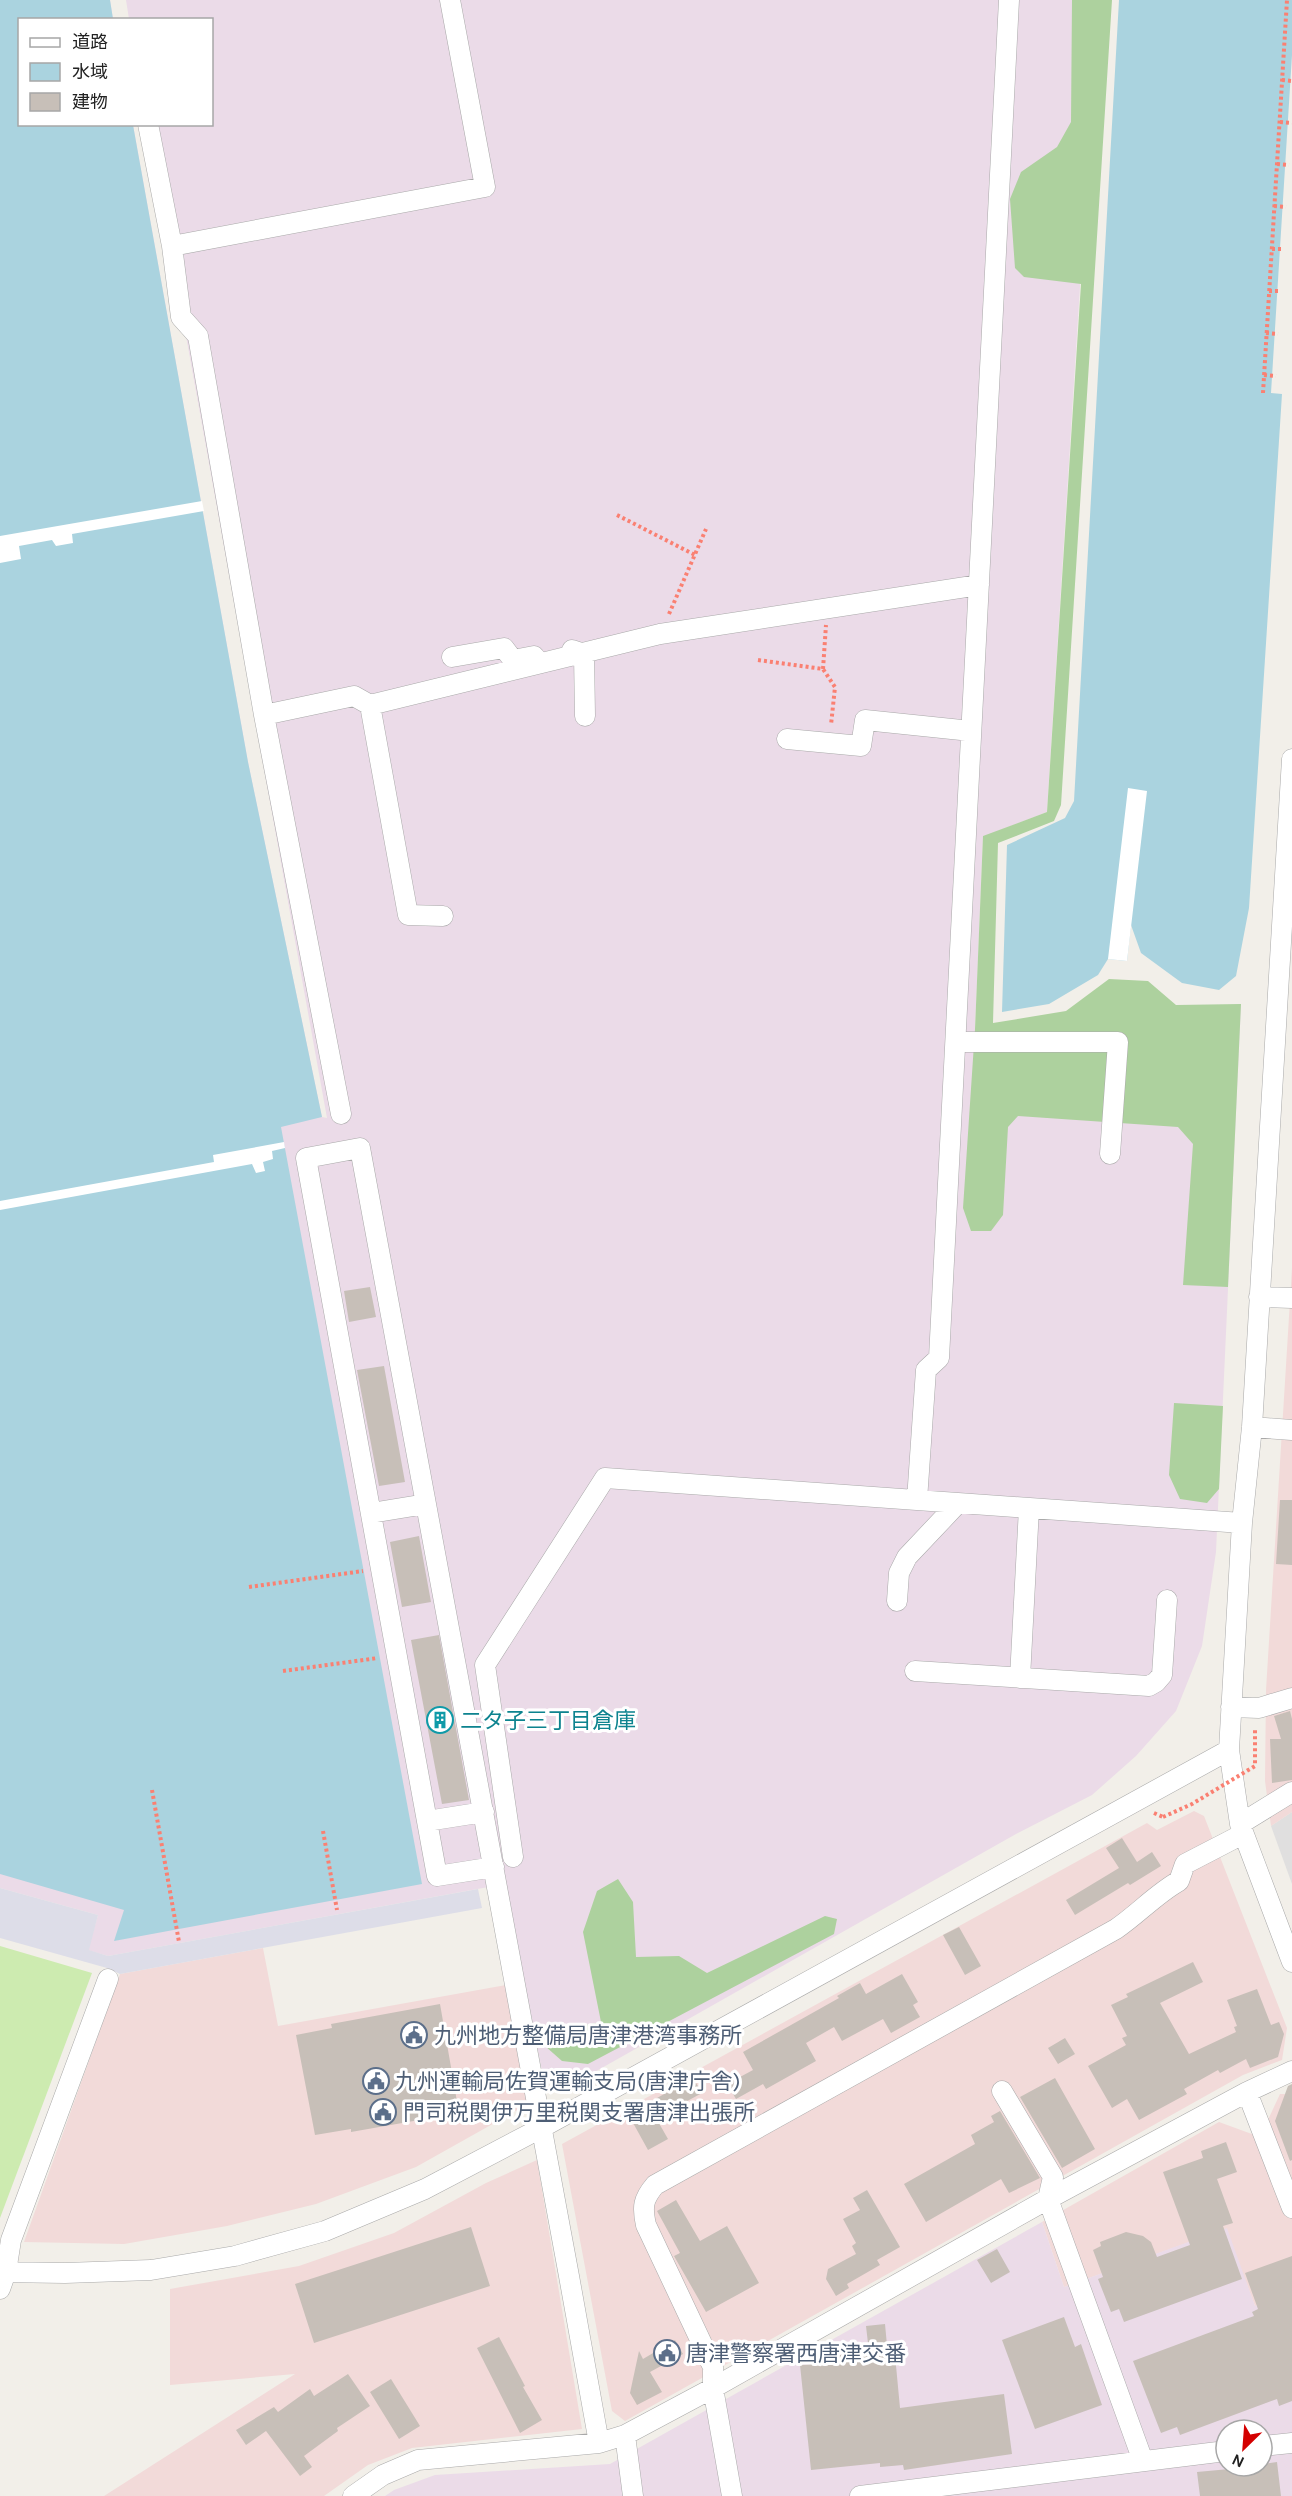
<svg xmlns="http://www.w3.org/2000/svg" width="1292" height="2496" font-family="Karla,'Noto Sans JP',sans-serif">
<rect width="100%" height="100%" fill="#f2efe9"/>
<path fill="#e0dfdf" d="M1292,1812V1884L1271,1826Z"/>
<path fill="#f2dad9" d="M1292,1268V1812L1271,1826L1265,1781L1266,1690Z
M1194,1811L1204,1816L1287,2028L1282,2060L1243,2075L625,2421L612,2411L562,2144L1147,1823L1157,1830Z
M263,1948L278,2026L506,1985L528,2104L416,2167L316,2204L227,2226L124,2244L24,2242L120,1974Z
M1280,2094H1292V2293L1255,2306L1226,2229L1064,2287L1042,2222L1219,2122L1260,2137Z
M537,2160L582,2429L412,2448L368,2465L324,2496H104L295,2374L170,2385V2289L299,2266L394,2233L486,2183Z"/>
<path fill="#ebdbe8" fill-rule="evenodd" d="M0,0H110L113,19L20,20V124L133,125L248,762L322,1117L327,1118L148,125L212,124V20L129,19L126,0H1098L1047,812L983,837L975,1029L1241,1004L1216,1552L1202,1646L1176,1711L1136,1756L1092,1795L1016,1834L584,2078L542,2071L505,1884L108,1956L88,1950L98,1915L0,1888Z
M1042,2222L1064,2287L1227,2228L1255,2306L1292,2293V2496H385L394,2490L435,2475L610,2464ZM1226,2430H1262V2466H1226Z"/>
<path fill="#cdebb0" d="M0,1946L92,1973L0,2218Z"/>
<path fill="#add19e" d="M1072,0H1112L1061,805L1054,821L998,843L993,1023L1066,1011L1109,979L1148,981L1176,1005L1241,1004L1228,1287L1183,1285L1193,1144L1178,1127L1018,1116L1008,1127L1003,1215L991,1231H971L963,1208L975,1029L983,836L1047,812L1081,284L1024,277L1015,268L1010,199L1021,172L1057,147L1071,122Z
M1174,1403L1223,1406L1219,1489L1207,1503L1180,1499L1169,1475Z
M618,1879L633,1902L636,1957L679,1956L707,1973L825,1916L837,1919L834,1934L588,2064L562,2061L545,2046L550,2032L601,2022L583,1932L597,1891Z"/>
<path fill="#dddde8" d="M0,1888L98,1915L89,1950L108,1956L478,1889L482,1908L120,1974L107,1968L0,1938Z"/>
<path fill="#aad3df" d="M0,0H110L113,19L20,20V124L133,125L248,762L322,1117L281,1127L422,1884L114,1941L124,1910L0,1874Z
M1119,0H1292V55L1271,393L1282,394L1249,908L1236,976L1219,990L1182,983L1141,953L1131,925L1127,961L1108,959L1098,975L1049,1004L1002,1012L1007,845L1065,818L1074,801Z"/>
<path fill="#fff" d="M202,501L204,511L72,534L73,543L56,546L52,540L19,546L21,559L0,563V536Z
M1128,788L1147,791L1127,961L1108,959Z
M284,1142L285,1148L272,1151L273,1159L263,1162L265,1171L256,1173L252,1164L0,1210V1201L214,1162L213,1155Z"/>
<path fill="#c7bfb8" d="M370,1287L376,1317L349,1322L344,1291Z
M384,1366L405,1482L379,1486L357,1370Z
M1280,1500H1292V1565L1276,1564Z
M419,1536L431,1602L402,1607L390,1542Z
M439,1635L469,1800L442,1804L411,1640Z
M1290,1711L1292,1719V1780L1272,1783L1270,1739H1281L1274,1716Z
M1122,1838L1137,1862L1152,1852L1161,1866L1130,1885L1128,1883L1075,1915L1066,1900L1119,1868L1106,1848Z
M959,1927L981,1966L965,1975L943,1935Z
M1193,1962L1203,1982L1160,2003L1189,2054L1236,2032L1234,2027L1237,2026L1227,2000L1257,1989L1271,2025L1279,2022L1284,2034L1278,2057L1250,2068L1246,2059L1220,2073L1218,2070L1184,2089L1187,2094L1139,2120L1127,2099L1112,2108L1088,2066L1126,2045L1122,2038L1127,2036L1111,2005L1128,1997L1126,1994Z
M902,1974L918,2002L913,2005L920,2017L891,2033L883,2019L842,2041L834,2027L806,2043L816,2061L766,2089L763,2084L736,2099L727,2084L753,2070L743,2052L839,1998L837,1996L860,1983L866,1994Z
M440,2004L459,2113L351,2132V2129L315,2135L296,2035L332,2028L331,2024Z
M1065,2038L1075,2054L1058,2064L1048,2048Z
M693,2078L702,2093L656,2118L668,2139L648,2150L627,2112L647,2101L648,2103Z
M1055,2078L1095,2149L1062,2168L1020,2097Z
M1292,2084V2160L1290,2161L1275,2121L1288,2086Z
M1000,2111L1040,2178L1009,2193L1001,2179L926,2222L904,2184L975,2144L971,2135L994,2122L991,2116Z
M1226,2142L1237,2172L1217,2179L1233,2223L1223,2226L1242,2279L1124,2322L1119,2309L1111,2312L1098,2279L1103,2277L1093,2250L1101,2246L1100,2242L1126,2232L1143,2236L1151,2242L1157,2257L1190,2245L1163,2172L1203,2158L1201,2151Z
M867,2190L900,2247L877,2260L880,2265L847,2284L849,2288L836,2296L826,2279L828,2269L856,2254L852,2246L856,2243L843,2219L860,2210L853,2198Z
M676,2200L700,2241L727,2226L759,2283L706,2312L674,2256L680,2253L657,2211Z
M471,2227L490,2286L314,2343L295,2284Z
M997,2249L1010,2272L991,2283L977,2260Z
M1292,2256V2401L1279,2406L1277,2399L1180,2435L1177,2427L1161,2433L1133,2361L1254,2316L1252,2312L1258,2309L1245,2273Z
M1064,2317L1075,2347L1081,2344L1102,2405L1035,2429L1002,2340Z
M885,2324L888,2356L895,2355L900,2408L1004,2394L1012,2454L904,2470L903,2465L880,2467V2463L811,2470L800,2365L811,2364L810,2358L869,2352L866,2326Z
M499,2337L525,2386L523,2387L542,2420L520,2433L477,2348Z
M675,2340L683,2354L650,2372L662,2392L637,2405L630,2393L639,2351L643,2359Z
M348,2374L370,2406L337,2428L338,2431L304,2456L312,2467L300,2476L266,2431L246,2445L236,2430L274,2407L278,2412L310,2389L314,2396Z
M391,2379L420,2426L399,2439L370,2392Z
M1277,2462L1281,2496H1200L1197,2472L1262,2466V2464Z"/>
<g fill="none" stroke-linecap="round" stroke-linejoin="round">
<defs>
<path id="minor" d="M148,124L172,246L181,317L198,336L264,715L341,1114
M172,246L485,187L450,0
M572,650L584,654L585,716
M452,657L504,648L513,660L534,656
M264,715L354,696L370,705
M787,739L861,746L865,720L971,731
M1292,759L1252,1427L1242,1523L1229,1750L1240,1824L1292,1962
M443,916L408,915L370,705L660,634L979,585
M956,1042H1118L1110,1154
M1259,1297L1292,1298
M1252,1427L1292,1430
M917,1500L926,1370L939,1358L1009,0
M371,1513L426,1504
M897,1601L899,1573L907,1557L958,1503
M915,1671L1149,1686L1156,1682L1162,1675L1167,1600
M1020,1678L1029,1508
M1231,1707L1259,1708L1292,1698
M427,1821L484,1812
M1240,1824L1292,1792
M513,1857L485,1665L605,1478L1242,1523
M494,1867L437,1876L306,1158L360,1148C440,1580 522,2011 599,2443
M1002,2091L1053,2177L1048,2199L1143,2461
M1247,2092L1292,2208
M0,2272L65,2273L151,2270L235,2256L325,2231L425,2189L543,2127L1229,1750
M0,2289L6,2272L11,2240L108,1979
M625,2435L633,2496
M1262,2446L1292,2443
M353,2496L383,2475L418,2460L599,2443L625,2435L713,2388L1048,2199L1247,2092L1292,2071
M732,2496L713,2388V2367L646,2225C642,2207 643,2199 655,2185L1116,1929C1138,1914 1156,1894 1179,1881L1185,1864L1243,1834
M860,2496L1226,2451"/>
</defs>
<use href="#minor" stroke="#a9a9a9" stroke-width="21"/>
<path stroke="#fa8072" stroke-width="4" stroke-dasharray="3 3" stroke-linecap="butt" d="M1282,80L1292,81
M1280,122L1292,123
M1277,164L1289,165
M1274,206L1286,207
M1272,249H1284
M1269,291H1281
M1266,333L1278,334
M1264,375L1276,376
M1263,393L1287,0
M617,515L695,555
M669,614L706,529
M758,660L823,669L835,687L831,725
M823,669L826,625
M249,1587L363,1571
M283,1671L378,1658
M152,1790L179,1942
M1154,1813L1163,1817
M323,1831L337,1910"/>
<use href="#minor" stroke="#fff" stroke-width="20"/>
<path stroke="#fa8072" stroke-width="4" stroke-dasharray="3 3" stroke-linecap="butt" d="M1163,1817L1192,1804L1255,1766V1728"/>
</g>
<defs>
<symbol id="building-ring" viewBox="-11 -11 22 22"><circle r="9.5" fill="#fff" stroke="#0f9aa8" stroke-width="1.5"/><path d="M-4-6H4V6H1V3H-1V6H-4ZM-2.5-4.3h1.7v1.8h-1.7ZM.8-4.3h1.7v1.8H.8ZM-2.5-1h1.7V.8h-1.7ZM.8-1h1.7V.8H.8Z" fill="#0f9aa8"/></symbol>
<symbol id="civic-ring" viewBox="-11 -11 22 22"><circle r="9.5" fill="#fff" stroke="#5c6f8a" stroke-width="1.5"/><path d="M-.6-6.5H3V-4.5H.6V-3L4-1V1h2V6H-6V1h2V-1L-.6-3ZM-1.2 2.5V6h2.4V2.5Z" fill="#5c6f8a"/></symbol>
</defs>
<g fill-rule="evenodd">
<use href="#building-ring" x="425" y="1705" width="30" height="30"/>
<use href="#civic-ring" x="399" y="2020" width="30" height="30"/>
<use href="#civic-ring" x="361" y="2066" width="30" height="30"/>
<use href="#civic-ring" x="368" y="2097" width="30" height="30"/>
<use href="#civic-ring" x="652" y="2338" width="30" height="30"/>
</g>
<g text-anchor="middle" stroke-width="6" stroke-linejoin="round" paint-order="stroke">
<g font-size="22" fill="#0d838f" stroke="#fff" text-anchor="start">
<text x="460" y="1728">二タ子三丁目倉庫</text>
</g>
<g font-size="22" fill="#4e5e75" stroke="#fff" text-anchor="start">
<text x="434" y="2043">九州地方整備局唐津港湾事務所</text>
<text x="395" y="2089">九州運輸局佐賀運輸支局(唐津庁舎)</text>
<text x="403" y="2120">門司税関伊万里税関支署唐津出張所</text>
<text x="686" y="2361">唐津警察署西唐津交番</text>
</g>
</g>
<rect x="18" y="18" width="195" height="108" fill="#ffffff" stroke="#a7a7a7" stroke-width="1.5"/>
<rect x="30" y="38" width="30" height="9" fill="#ffffff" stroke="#a7a7a7" stroke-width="1.5"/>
<text x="72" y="48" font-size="18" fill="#222222">道路</text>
<rect x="30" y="63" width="30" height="18" fill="#aad3df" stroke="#a7a7a7" stroke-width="1.5"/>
<text x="72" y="78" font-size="18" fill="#222222">水域</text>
<rect x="30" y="93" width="30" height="18" fill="#c7bfb8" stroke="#a7a7a7" stroke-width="1.5"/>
<text x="72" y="108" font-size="18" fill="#222222">建物</text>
<g transform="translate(1244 2448) rotate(205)"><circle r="28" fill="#ffffff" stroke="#a7a7a7" stroke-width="1.5"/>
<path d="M0-4.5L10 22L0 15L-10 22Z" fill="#d40000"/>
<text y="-9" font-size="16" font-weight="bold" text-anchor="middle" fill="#222222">N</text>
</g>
</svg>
